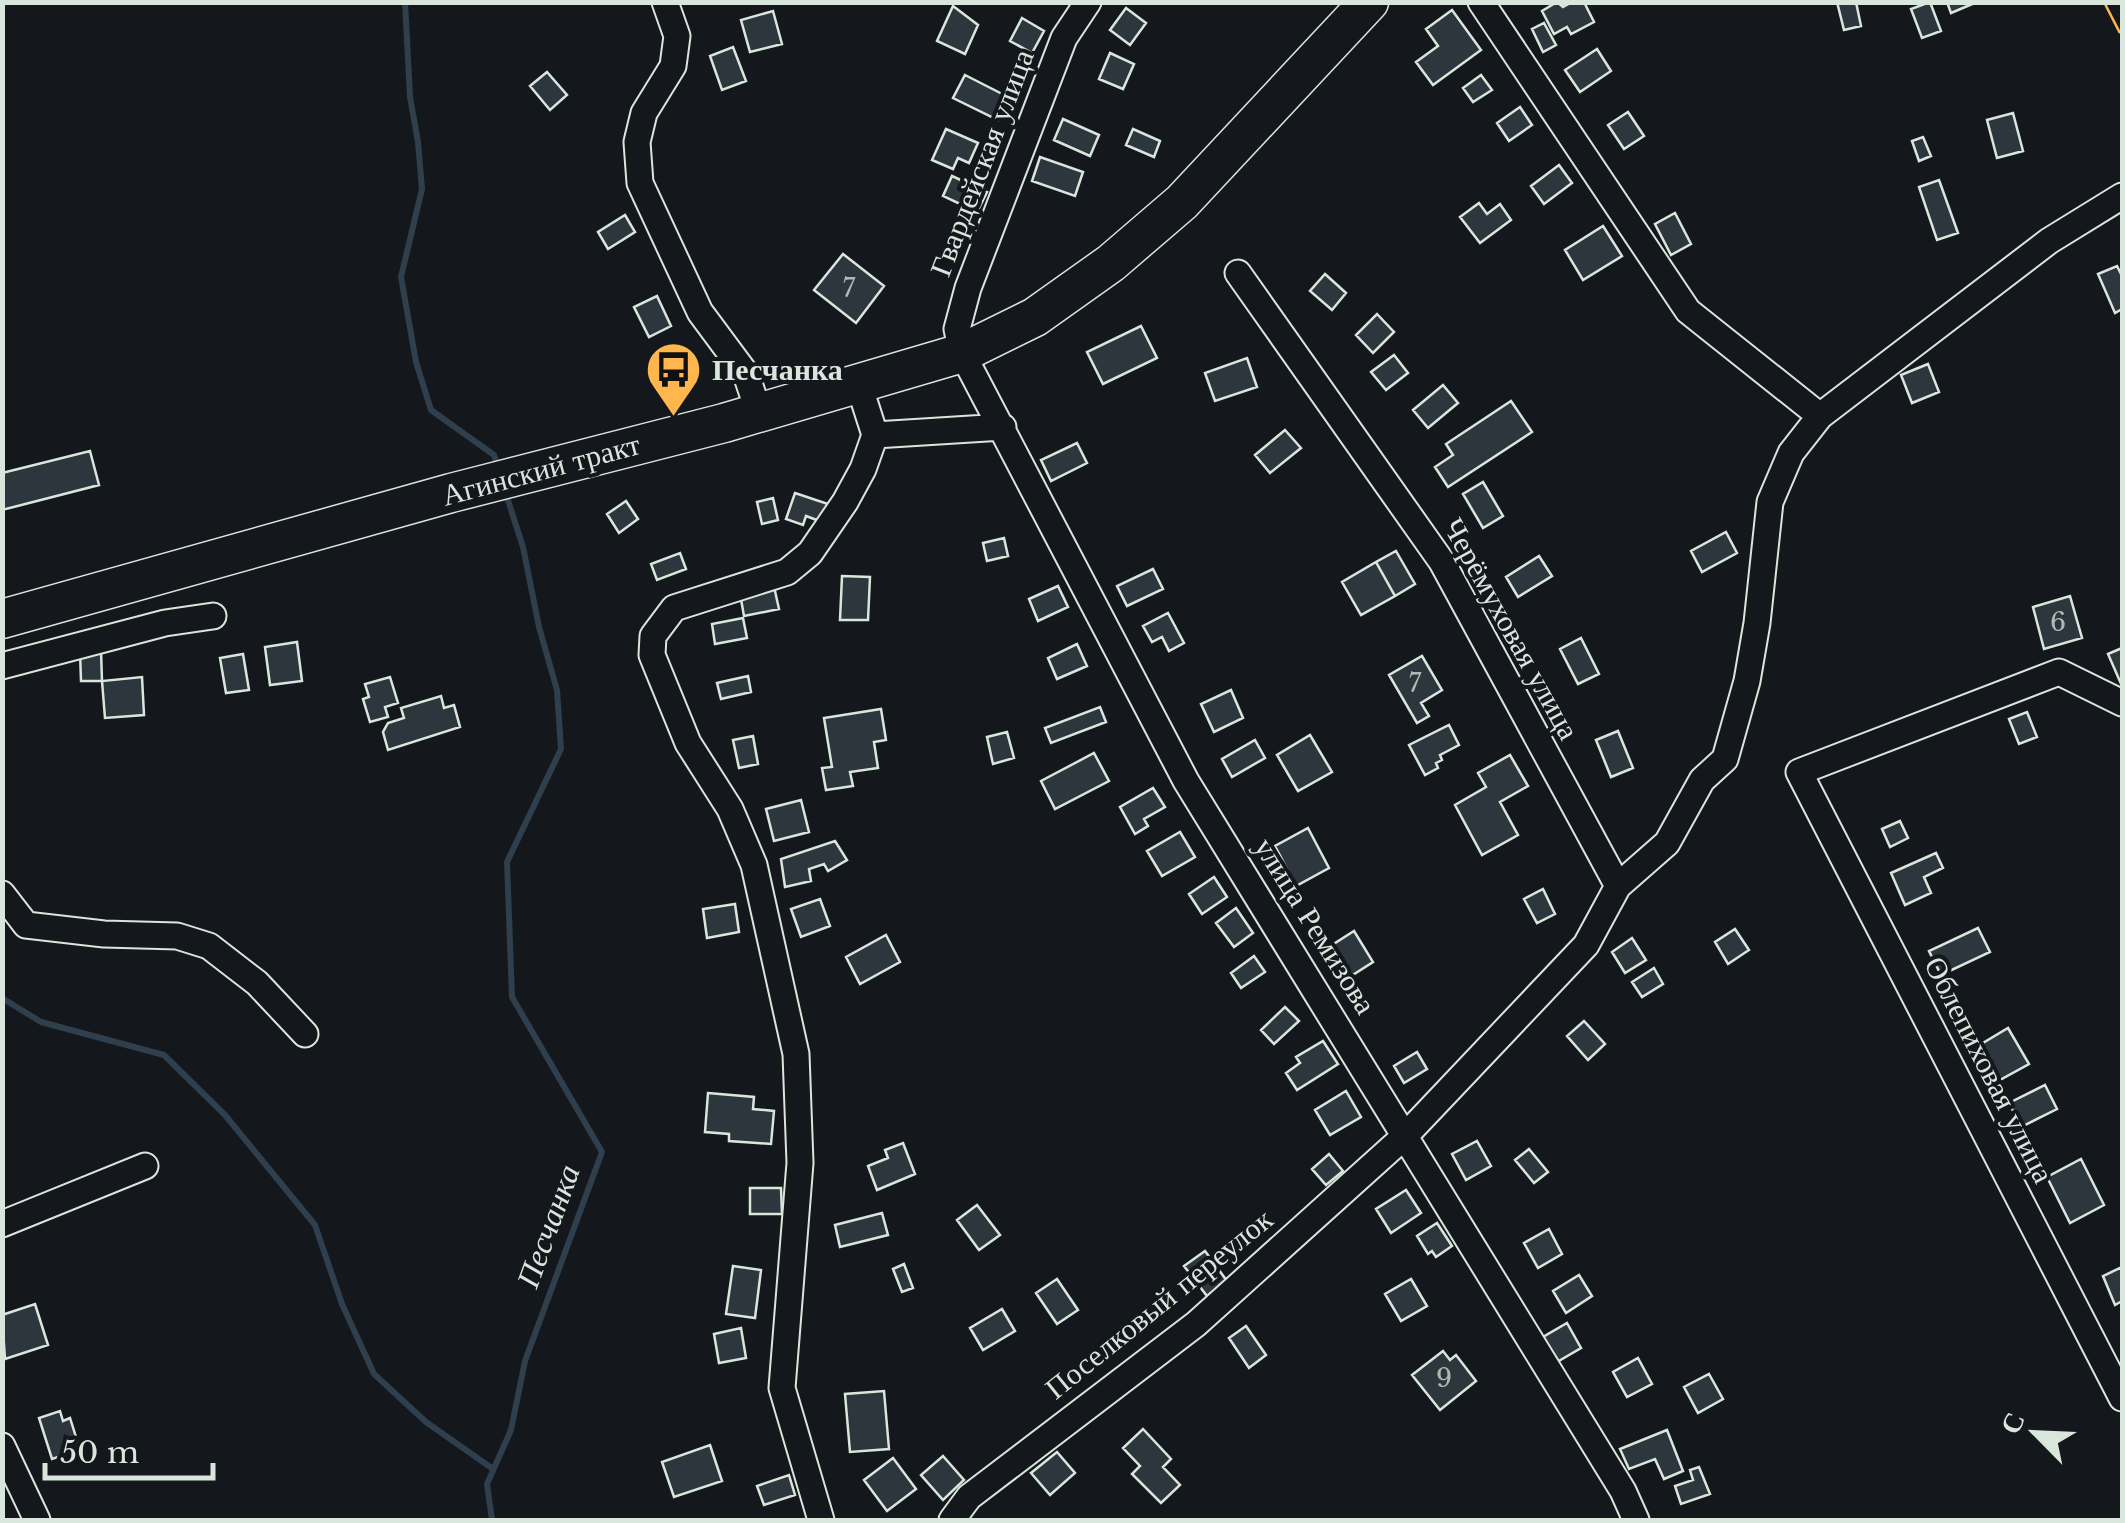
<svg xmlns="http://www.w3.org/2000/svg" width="2125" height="1523" font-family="'Libre Baskerville',serif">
<rect width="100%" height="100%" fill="#14181c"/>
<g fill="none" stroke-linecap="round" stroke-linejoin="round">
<path stroke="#2f3f4d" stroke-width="6" d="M405,2L410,97L418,142L422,189L401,277L416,362L431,410L494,455L499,469
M2,998L41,1022L164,1055L225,1115L315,1225L342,1304L374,1374L426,1422L493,1469
M492,1520L487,1484L511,1430L525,1361L602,1152L512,997L507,862L561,749L557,690L539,627L523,547L505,491"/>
</g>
<path fill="#2c363c" stroke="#d8e6dc" stroke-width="2.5" d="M1557,2L1563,7L1572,2H1584L1594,22L1571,34L1567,27L1554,34L1542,11Z
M1837,2H1856L1861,26L1844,30Z
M1930,2L1941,31L1922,38L1911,9Z
M1947,2H1977L1951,13Z
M953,6L978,25L965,54L937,41Z
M1126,8L1146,23L1130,45L1110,30Z
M1452,10L1481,50L1433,85L1416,62L1438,46L1426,29Z
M773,11L782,44L750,52L741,20Z
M1022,18L1044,31L1032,53L1010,41Z
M1544,23L1556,45L1543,52L1532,29Z
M733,47L746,81L722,90L710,56Z
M1597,49L1611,71L1580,92L1565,70Z
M1110,53L1134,64L1123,89L1099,79Z
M547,72L567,95L550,110L530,86Z
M965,75L1010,98L998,120L953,98Z
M1481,75L1492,90L1473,102L1463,88Z
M1520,107L1532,125L1509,141L1497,123Z
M1628,112L1644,136L1624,149L1608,125Z
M2013,113L2023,151L1997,158L1987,120Z
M1063,119L1099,135L1090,156L1054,140Z
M946,129L978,143L969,163L958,158L953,169L932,160Z
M1133,129L1160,141L1154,157L1126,145Z
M1923,137L1931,156L1919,161L1912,141Z
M1040,157L1083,172L1075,196L1032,181Z
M1559,165L1572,183L1544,204L1531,186Z
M952,176L987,192L977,212L943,196Z
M1939,180L1958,233L1937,240L1919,187Z
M1479,203L1487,214L1500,204L1511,220L1480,243L1460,217Z
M1675,213L1691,244L1671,255L1655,224Z
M625,215L635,232L608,249L598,232Z
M1603,226L1622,256L1583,280L1565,250Z
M843,254L884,286L856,323L814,290Z
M2117,266L2122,276V309L2115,313L2098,274Z
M1325,274L1346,293L1332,310L1310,291Z
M657,296L671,326L649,337L634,307Z
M1377,314L1394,332L1373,353L1356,335Z
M1141,326L1157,358L1103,384L1087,352Z
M1394,355L1408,373L1386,390L1371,372Z
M1247,358L1257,387L1215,401L1205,373Z
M1928,364L1939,392L1912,403L1901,375Z
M1443,385L1458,403L1428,428L1413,410Z
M1511,401L1532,432L1448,487L1435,467L1453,455L1446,444Z
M1285,430L1301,448L1270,473L1255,455Z
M1077,443L1087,463L1051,481L1041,460Z
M90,451L99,485L2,510V473Z
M1483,482L1503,516L1483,528L1463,494Z
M795,493L828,504L822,522L806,516L803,525L786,519Z
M773,498L778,520L762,524L757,502Z
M626,501L638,519L619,533L607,514Z
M1726,532L1737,553L1702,572L1691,551Z
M1004,538L1008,556L987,561L983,543Z
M1396,551L1415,584L1395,596L1376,562Z
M680,553L686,569L657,580L651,564Z
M1539,556L1552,576L1518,597L1506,577Z
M1376,562L1395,596L1361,615L1342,582Z
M1153,569L1163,589L1127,606L1117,586Z
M842,576L870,577L868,620H840Z
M773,582L779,609L744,616L739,588Z
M1058,586L1068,607L1038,621L1029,599Z
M2070,596L2082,638L2044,649L2033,607Z
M1168,613L1184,643L1169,651L1162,637L1152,642L1143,626Z
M743,618L747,638L715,644L712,624Z
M1581,638L1599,674L1578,684L1560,649Z
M297,642L302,681L270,685L265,647Z
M1077,644L1087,666L1057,679L1048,658Z
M2122,648V686L2108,654Z
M101,650L102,681H81L80,651Z
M243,654L249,690L226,693L220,658Z
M1422,656L1442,690L1421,703L1429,716L1417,723L1389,675Z
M748,676L751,692L721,699L717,683Z
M142,677L144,715L105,718L102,681Z
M390,677L398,703L385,707L388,717L370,722L363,699L369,697L365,684Z
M1231,690L1243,718L1214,732L1201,704Z
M441,696L444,708L454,705L460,727L388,750L383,732L388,723L404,718L401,708Z
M1100,707L1106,722L1051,743L1045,728Z
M881,709L886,740L874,742L878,768L850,772L853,786L826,790L822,768L832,767L824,718Z
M2027,712L2037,737L2019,744L2009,719Z
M1449,725L1459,745L1440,755L1442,760L1436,763L1438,768L1425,775L1409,745Z
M1618,731L1633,768L1611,777L1596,740Z
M1007,732L1014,758L993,764L987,737Z
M1310,735L1332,772L1298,791L1277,755Z
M753,736L758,764L739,768L733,740Z
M1255,740L1265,758L1232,777L1222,759Z
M1094,753L1109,781L1055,809L1041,781Z
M1510,755L1528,786L1500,802L1518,835L1482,855L1455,805L1486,787L1478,773Z
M1153,788L1165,807L1144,819L1148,826L1135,834L1120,807Z
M801,800L809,832L774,841L766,809Z
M1900,821L1908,838L1890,847L1882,829Z
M1308,828L1329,868L1296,886L1275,846Z
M1180,832L1195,857L1162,876L1147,851Z
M835,841L847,860L828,871L824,864L809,869L811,881L785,887L781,859Z
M1936,853L1943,868L1924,877L1931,893L1905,905L1891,873Z
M1214,877L1227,897L1202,914L1189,894Z
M1543,889L1555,914L1537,923L1524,899Z
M820,899L830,926L801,937L791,909Z
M735,904L739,932L707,938L703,909Z
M1236,908L1253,933L1234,947L1216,923Z
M1978,928L1990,952L1941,975L1929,951Z
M1735,929L1749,950L1728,964L1715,942Z
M1354,931L1373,962L1348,978L1329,947Z
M886,935L900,962L860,984L846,957Z
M1632,938L1646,960L1625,973L1612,952Z
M1254,956L1265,972L1241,988L1231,973Z
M1654,968L1663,984L1642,997L1632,982Z
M1285,1007L1299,1021L1274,1044L1261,1030Z
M1584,1021L1605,1044L1588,1060L1567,1036Z
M2008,1028L2029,1064L1998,1081L1978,1046Z
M1323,1041L1338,1064L1297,1090L1286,1073L1300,1063L1296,1057Z
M1417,1052L1427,1069L1404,1083L1394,1066Z
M2045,1085L2057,1109L2021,1127L2009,1103Z
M1346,1091L1361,1117L1330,1135L1315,1110Z
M708,1093L754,1097L753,1109L774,1111L771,1144L729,1141V1134L705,1132Z
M1477,1141L1491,1166L1466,1180L1452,1154Z
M903,1143L915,1174L877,1190L868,1166L888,1158L885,1150Z
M1529,1149L1548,1172L1534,1183L1515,1160Z
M1329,1154L1343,1171L1326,1185L1312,1169Z
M2081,1159L2104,1205L2070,1223L2047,1177Z
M750,1188H781L782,1214H750Z
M1406,1190L1421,1213L1391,1233L1376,1209Z
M977,1205L1000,1235L979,1250L957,1220Z
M882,1213L888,1235L840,1247L835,1225Z
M1437,1223L1452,1246L1436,1257L1432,1251L1428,1254L1417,1236Z
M1549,1229L1562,1254L1538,1268L1524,1243Z
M1205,1251L1227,1281L1207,1296L1184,1266Z
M904,1264L913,1288L902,1292L893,1269Z
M733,1266L761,1270L755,1318L726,1314Z
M2122,1267V1301L2115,1305L2103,1276Z
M1579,1275L1592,1296L1566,1313L1553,1291Z
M1057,1279L1078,1310L1057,1324L1036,1293Z
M1411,1279L1427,1306L1401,1321L1385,1294Z
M35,1304L48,1345L5,1359L2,1315Z
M1002,1309L1015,1331L983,1350L970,1328Z
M1567,1323L1581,1348L1557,1362L1543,1337Z
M1246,1326L1266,1355L1249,1368L1229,1338Z
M741,1328L746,1358L719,1363L714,1334Z
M1443,1351L1450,1360L1456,1355L1476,1381L1440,1410L1412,1375Z
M1638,1358L1652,1384L1627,1397L1613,1372Z
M1709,1374L1723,1399L1698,1413L1684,1387Z
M884,1391L889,1449L850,1452L845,1394Z
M60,1411L63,1421L70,1418L80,1450L52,1459L39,1418Z
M1143,1429L1171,1459L1163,1467L1180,1485L1161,1503L1132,1474L1140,1466L1123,1448Z
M1667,1430L1683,1471L1664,1479L1655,1459L1629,1469L1620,1449Z
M710,1445L722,1481L674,1497L662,1462Z
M1057,1452L1075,1473L1050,1495L1031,1473Z
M943,1456L964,1480L943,1500L921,1475Z
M893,1458L916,1489L887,1511L864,1480Z
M1699,1467L1710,1494L1681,1504L1675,1486L1693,1480L1690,1470Z
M789,1475L795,1495L764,1505L757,1486Z"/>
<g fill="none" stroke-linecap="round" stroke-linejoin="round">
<defs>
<path id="minor" d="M665,2L677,36L673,66L644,113L637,142L640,183L700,312L746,374L759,413
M1088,2L1064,38L968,288L957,329L962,353L1186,781L1623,1491L1636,1520
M1481,2L1688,311L1820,416
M1238,273L1442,562L1618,886L1667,843L1702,780L1725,759L1747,681L1757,623L1770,502L1791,453L1820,416L2049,241L2122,196
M875,435L1003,427
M2,666L165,623L213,616
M2122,703L2059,672L1799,772L2122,1398
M2,894L26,925L104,934L177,936L209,946L257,983L305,1034
M2,1224L145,1166
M2,1446L37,1520
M821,1520L782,1388L800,1163L796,1054L754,865L730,809L688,743L652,655L653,636L674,608L787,572L810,553L845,502L863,469L875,435L859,385
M952,1520L969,1497L1196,1324L1406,1135L1586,945L1618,886"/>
<path id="highway" d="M2,619L451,493L724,423L962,353L1035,317L1111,263L1182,202L1369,2"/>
</defs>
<use href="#minor" stroke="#d8e6dc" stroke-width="29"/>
<use href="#highway" stroke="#d8e6dc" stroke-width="41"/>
<use href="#minor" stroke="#14181c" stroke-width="25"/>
<use href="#highway" stroke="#14181c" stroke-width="38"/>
<path stroke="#ffb74d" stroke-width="2.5" stroke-dasharray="35 8 5 8" stroke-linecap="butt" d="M2104,2L2122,37"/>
</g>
<defs>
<symbol id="bus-pin" viewBox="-11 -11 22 30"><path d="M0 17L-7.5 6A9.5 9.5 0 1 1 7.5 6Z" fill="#ffb74d" stroke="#14181c"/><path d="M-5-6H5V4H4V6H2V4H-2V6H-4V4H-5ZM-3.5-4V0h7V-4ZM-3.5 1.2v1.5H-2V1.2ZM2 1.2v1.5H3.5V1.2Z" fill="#111"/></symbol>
</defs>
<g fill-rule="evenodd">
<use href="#bus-pin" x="642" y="338" width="63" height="86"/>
</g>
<g text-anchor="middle" stroke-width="8" stroke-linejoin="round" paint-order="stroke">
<g font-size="25" fill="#adbab4">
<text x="849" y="297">7</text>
<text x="2058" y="631">6</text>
<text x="1415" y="692">7</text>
<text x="1444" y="1387">9</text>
</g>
<g font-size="30" fill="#d8e6dc" stroke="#14181c">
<text transform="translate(982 163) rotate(-69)" y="10">Гвардейская улица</text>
<text transform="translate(541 470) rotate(-15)" y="10">Агинский тракт</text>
<text transform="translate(1511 629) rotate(61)" y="10">Черёмуховая улица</text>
<text transform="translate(1315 926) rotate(58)" y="10">улица Ремизова</text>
<text transform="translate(1989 1070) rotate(63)" y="10">Облепиховая улица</text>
<text transform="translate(1159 1304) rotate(-39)" y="10">Поселковый переулок</text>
</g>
<g font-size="30" font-weight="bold" fill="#d8e6dc" stroke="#14181c" text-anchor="start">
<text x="712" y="380">Песчанка</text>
</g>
<g font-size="32" font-style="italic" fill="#d8e6dc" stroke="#14181c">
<text transform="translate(548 1226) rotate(-70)" y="11">Песчанка</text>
</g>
</g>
<rect width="2125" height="1523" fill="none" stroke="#d8e6dc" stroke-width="10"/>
<g transform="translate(2035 1433) rotate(294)" stroke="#14181c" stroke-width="8" paint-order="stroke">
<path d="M0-8L18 38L0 25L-18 38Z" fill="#d8e6dc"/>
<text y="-15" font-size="28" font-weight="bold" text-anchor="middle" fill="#d8e6dc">С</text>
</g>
<path d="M45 1463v15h168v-15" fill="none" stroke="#d8e6dc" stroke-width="5"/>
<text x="60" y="1463" font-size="30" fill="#d8e6dc" stroke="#14181c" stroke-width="8" paint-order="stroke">50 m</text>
</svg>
